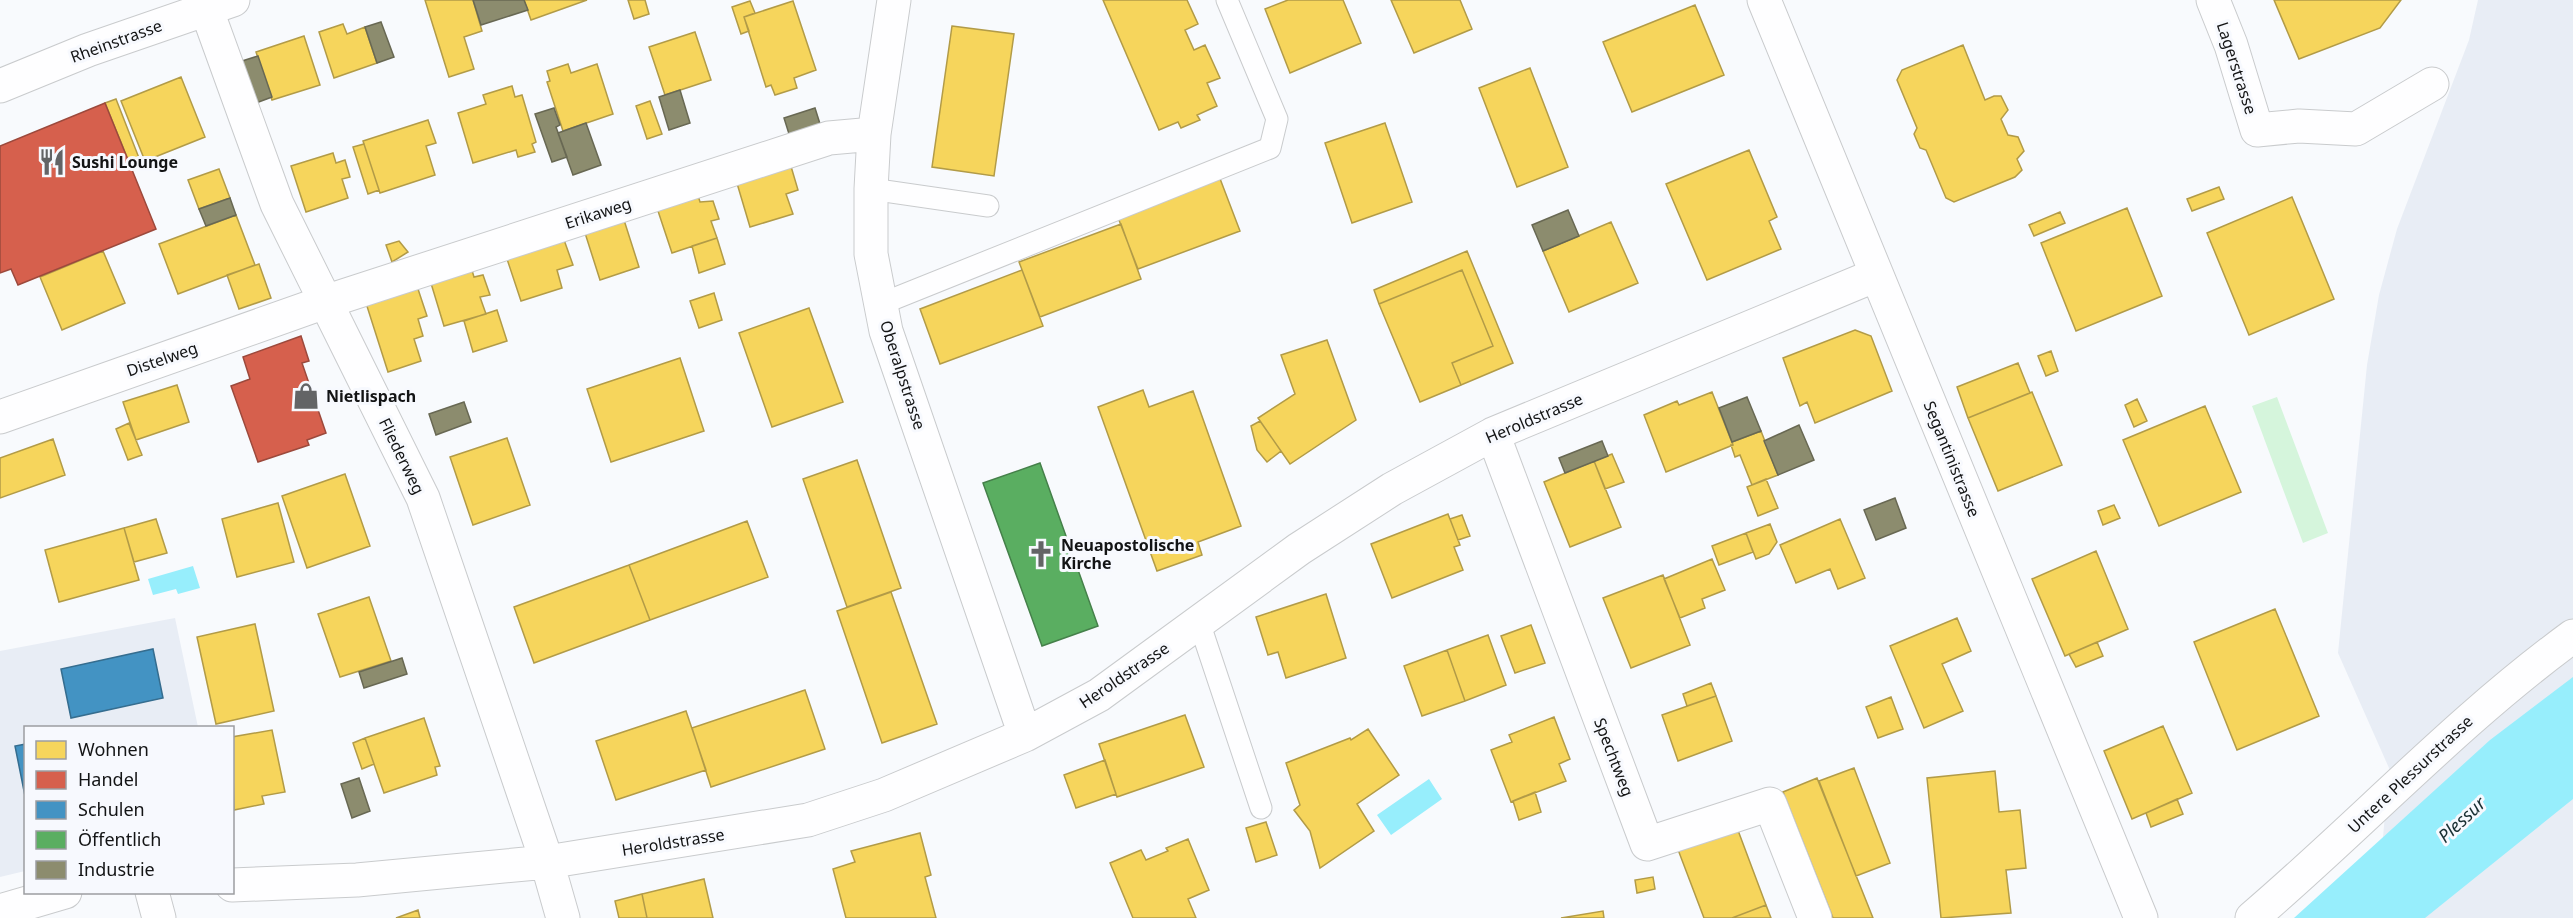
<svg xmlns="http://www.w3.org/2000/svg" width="2573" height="918" font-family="'Noto Sans',sans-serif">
<rect width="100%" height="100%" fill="#f8fafd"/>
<path fill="#e8edf5" d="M2478,0H2573V918H2376L2389,768L2338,653L2367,365L2379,295L2397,229L2469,40Z
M175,618L198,727L26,728L25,871L0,877V651Z"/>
<path fill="#d5f5dc" d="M2277,397L2328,533L2303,543L2252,406Z"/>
<path fill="#97eefc" d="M193,566L200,588L178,594L176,589L153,595L148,579Z
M2573,677V799L2425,918H2294L2490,740Z
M1429,779L1442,799L1391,835L1377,815Z"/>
<path fill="#f6d55c" stroke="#b29b47" stroke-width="1.5" d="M425,0H473L482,31L464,37L474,69L449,77Z
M524,0H587L531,20Z
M628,0H645L649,14L634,19Z
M1103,0H1187L1198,24L1185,30L1194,50L1205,45L1220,78L1207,83L1217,106L1197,115L1200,120L1181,128L1178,122L1159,130Z
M1288,0H1343L1361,43L1290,73L1265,9Z
M1391,0H1460L1472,29L1414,53Z
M2274,0H2401L2380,28L2299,59Z
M750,1L755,13L744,17L749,31L741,34L732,7Z
M793,1L816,70L794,78L797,88L775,95L771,85L766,87L744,17Z
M1695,5L1724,75L1632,112L1603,42Z
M343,24L347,34L365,27L377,63L334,78L319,32Z
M952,26L1014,34L994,176L932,167Z
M695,32L711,80L665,95L649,47Z
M304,36L320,85L272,100L256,52Z
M1963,45L1985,100L1994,96H2001L2008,110L2001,119L2008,135L2018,137L2024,151L2017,159L2022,170L2015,177L1954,202L1946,198L1926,150L1920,148L1914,134L1917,128L1897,80L1902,70Z
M568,64L571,73L597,64L613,114L563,131L547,82L550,81L547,71Z
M1530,68L1568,167L1517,187L1479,88Z
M181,77L205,137L145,161L121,101Z
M512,86L515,97L522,95L536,142L532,144L535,152L518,157L516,150L473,163L458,113L486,104L483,95Z
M116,99L139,158L129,162L105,103Z
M650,101L662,134L647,139L636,106Z
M428,120L436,143L426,146L435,175L380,193L363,141Z
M1385,123L1412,202L1352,223L1325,143Z
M364,144L379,190L368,194L353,147Z
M1749,150L1777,217L1769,221L1781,249L1707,280L1666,184Z
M333,153L336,163L345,160L350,177L342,179L348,198L306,212L291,166Z
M790,163L798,190L786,194L793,214L750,227L736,180Z
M219,169L230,198L199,209L188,180Z
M1219,176L1240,231L1138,269L1117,215Z
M2219,187L2224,199L2192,211L2187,199Z
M697,192L700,202L713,201L719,219L711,221L717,238L672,253L656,205Z
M2292,197L2334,299L2249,335L2207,233Z
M2127,208L2162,296L2076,331L2041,243Z
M2060,212L2065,223L2034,236L2029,225Z
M236,215L255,265L178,294L159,244Z
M624,220L639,267L600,280L585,233Z
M1611,222L1638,283L1569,312L1543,251Z
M1121,224L1141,279L1040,317L1019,262Z
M563,237L573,265L557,270L562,288L521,301L506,256Z
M717,238L725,264L699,273L692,246Z
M399,241L408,252L392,262L386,245Z
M103,251L125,303L62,330L40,277Z
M1467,251L1513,363L1461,385L1452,363L1493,346L1462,270L1379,304L1374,290Z
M259,264L271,298L239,309L227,275Z
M471,267L474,277L483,275L490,295L480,297L486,314L444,326L430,280Z
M1022,270L1043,326L940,364L920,309Z
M1462,270L1493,346L1452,363L1461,385L1420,402L1379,304Z
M416,283L427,316L418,319L423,336L414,339L421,361L388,372L365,300Z
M714,293L722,320L699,328L690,301Z
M809,308L843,402L772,427L739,333Z
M497,310L507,341L473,352L464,321Z
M1855,330L1871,336L1892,391L1815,423L1807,402L1800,406L1783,358Z
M1327,340L1356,420L1290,464L1258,418L1295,394L1281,355Z
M2051,351L2058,371L2046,376L2038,356Z
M680,358L704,431L611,462L587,389Z
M2018,363L2030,393L1968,418L1957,387Z
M177,385L189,422L136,440L123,402Z
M1143,390L1149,407L1193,391L1241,526L1198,542L1202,555L1157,571L1098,407Z
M1712,392L1733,445L1666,472L1644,415L1677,401L1679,405Z
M2032,392L2062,465L1998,491L1968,418Z
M2137,399L2147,421L2134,427L2125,405Z
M2205,406L2241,492L2159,526L2123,440Z
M1260,421L1281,451L1267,462L1257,450L1251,426Z
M129,423L142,455L128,460L116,429Z
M1761,431L1778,475L1752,485L1740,455L1735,457L1731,445H1733L1732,442Z
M507,438L530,505L473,525L450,457Z
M53,439L65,475L0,498V458Z
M1612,454L1624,482L1605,489L1594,461Z
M857,460L901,588L847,607L803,479Z
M1594,461L1621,527L1570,547L1544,482Z
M345,474L370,546L307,568L282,496Z
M1766,479L1778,508L1758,516L1747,487Z
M278,503L294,562L237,577L222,519Z
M2114,505L2120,518L2103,525L2098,511Z
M1448,514L1460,545L1454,547L1463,570L1392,598L1371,544Z
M1462,515L1470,536L1458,540L1450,519Z
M156,519L167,553L134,562L124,528Z
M1840,519L1865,578L1838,589L1830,569L1796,583L1780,545Z
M747,521L768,577L650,620L629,565Z
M1770,524L1777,542L1769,554L1756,559L1746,533Z
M124,528L139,580L59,602L45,550Z
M1746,533L1753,552L1719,565L1712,546Z
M2096,551L2128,629L2065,656L2032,579Z
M1712,559L1725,590L1702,599L1705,608L1680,618L1664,579Z
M629,565L650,620L534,663L514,607Z
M1663,575L1690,645L1631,668L1603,598Z
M891,592L937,724L882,743L837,611Z
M1326,594L1346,658L1286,678L1278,652L1268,655L1256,617Z
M369,597L391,661L340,677L318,614Z
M2275,609L2319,716L2237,750L2194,642Z
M1957,618L1971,651L1942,664L1963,711L1924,728L1890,646Z
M255,624L274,711L216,724L197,637Z
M1531,625L1545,663L1515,673L1501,636Z
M1488,635L1506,685L1465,701L1447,650Z
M2097,642L2103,656L2076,667L2069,654Z
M1447,650L1465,701L1422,716L1404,666Z
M1711,683L1716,696L1687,706L1683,694Z
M805,690L825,749L711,787L692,728Z
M1716,696L1732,741L1678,761L1662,715Z
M1891,697L1903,729L1878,738L1866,707Z
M686,711L706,770L616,800L596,741Z
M1185,715L1204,767L1117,797L1099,744Z
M1554,717L1570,759L1559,764L1566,781L1511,802L1491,750L1512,742L1509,735Z
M424,718L440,766L435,767L437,775L384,793L365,738Z
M2163,726L2192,793L2132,819L2104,751Z
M1368,729L1399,775L1357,804L1374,831L1320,868L1310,831L1294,810L1300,805L1286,763L1350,738L1351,740Z
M272,730L285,792L262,796L264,804L234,810L232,737Z
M365,738L374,764L362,769L353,743Z
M1105,760L1116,794L1076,808L1064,775Z
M1854,768L1890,863L1856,876L1819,781Z
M1995,771L1999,812L2020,810L2026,868L2006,870L2011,913L1941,918L1927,778Z
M1817,778L1873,918H1833L1783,792Z
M1535,792L1541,812L1519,820L1513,801Z
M2177,799L2183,814L2151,827L2146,813Z
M1266,822L1277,855L1256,862L1246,828Z
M1736,825L1766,905L1732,918H1704L1677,847Z
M920,833L931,875L925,877L936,918H846L833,869L855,862L851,851Z
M1188,839L1209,890L1188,899L1196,918H1133L1110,863L1141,850L1146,860L1168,851L1166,848Z
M1653,877L1655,889L1637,893L1635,880Z
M704,879L713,918H647L642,894Z
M642,894L647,918H619L615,901Z
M1766,905L1771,918H1732Z
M418,910L420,918H396Z
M1603,911L1604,918H1561Z"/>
<path fill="#d6604d" stroke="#9c493c" stroke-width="1.5" d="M105,103L156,229L18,285L11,269L0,273V146Z
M301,336L309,361L302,363L326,433L307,440L309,445L258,462L231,386L250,379L243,357Z"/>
<path fill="#4393c3" stroke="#356d8f" stroke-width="1.5" d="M153,649L163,698L71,718L61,669Z
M26,744V801L15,746Z"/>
<path fill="#5aae61" stroke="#45804a" stroke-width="1.5" d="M1040,463L1098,626L1042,646L983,483Z"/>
<path fill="#8c8c6e" stroke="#686853" stroke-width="1.5" d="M473,0H524L528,10L481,25Z
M381,22L394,57L377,63L365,27Z
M258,56L272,97L256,103L242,61Z
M680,90L690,123L669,130L659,97Z
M554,108L560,125L556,127L567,157L552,162L535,114Z
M815,108L821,127L790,137L784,118Z
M586,123L601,165L573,175L558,133Z
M230,198L236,215L206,226L199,209Z
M1568,210L1579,236L1543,251L1532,225Z
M1747,397L1761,431L1732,442L1719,408Z
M464,402L471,422L436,435L429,414Z
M1799,425L1814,460L1778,475L1764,441Z
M1602,441L1608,456L1565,473L1559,458Z
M1895,498L1906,528L1876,540L1864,510Z
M402,658L407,674L364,688L359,672Z
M359,778L370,811L352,818L341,784Z"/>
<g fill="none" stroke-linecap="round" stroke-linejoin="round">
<defs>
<path id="service" d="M871,189L988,206
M881,304L1270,148L1277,119L1227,0
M1199,622L1261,808"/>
<path id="minor" d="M894,0L874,134L871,189V254L886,331L1025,735
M1764,0L2141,918
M2213,0L2231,45L2257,130L2299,126L2356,129L2432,84
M206,8L277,204L423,498L547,862L563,918
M0,86L88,50L233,0
M0,417L325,302L829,138L874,134
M1493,434L1647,844L1770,804L1815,918
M232,885L357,880L547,862L808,820L884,795L1025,735L1099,695L1299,549L1392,489L1493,434L1876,275
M152,892L159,918
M0,911L65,892
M2252,918C2361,825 2458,720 2573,636"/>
</defs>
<use href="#service" stroke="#c9cbcd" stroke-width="23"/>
<use href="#minor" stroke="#c9cbcd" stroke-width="35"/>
<use href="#service" stroke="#fefeff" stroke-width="21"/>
<use href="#minor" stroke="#fefeff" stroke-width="33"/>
</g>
<defs>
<symbol id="restaurant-bare" viewBox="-9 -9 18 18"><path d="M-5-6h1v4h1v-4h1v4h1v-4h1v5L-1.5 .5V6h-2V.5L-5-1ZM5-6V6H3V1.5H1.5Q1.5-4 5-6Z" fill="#636466" stroke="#f7f9fe" stroke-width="2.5" paint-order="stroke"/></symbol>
<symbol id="shop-bare" viewBox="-9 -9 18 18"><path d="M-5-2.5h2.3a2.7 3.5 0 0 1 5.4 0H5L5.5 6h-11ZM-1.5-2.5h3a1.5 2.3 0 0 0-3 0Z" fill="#636466" stroke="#f7f9fe" stroke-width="2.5" paint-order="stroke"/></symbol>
<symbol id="church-bare" viewBox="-9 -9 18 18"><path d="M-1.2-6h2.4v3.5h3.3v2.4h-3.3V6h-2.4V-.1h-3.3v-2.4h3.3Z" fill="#636466" stroke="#f7f9fe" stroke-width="2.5" paint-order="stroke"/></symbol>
</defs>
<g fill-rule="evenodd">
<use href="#restaurant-bare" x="33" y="143" width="38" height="38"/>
<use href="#shop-bare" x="287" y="377" width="38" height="38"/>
<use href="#church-bare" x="1022" y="535" width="38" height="38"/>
</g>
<g text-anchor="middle" stroke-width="6" stroke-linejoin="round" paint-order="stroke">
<g font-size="16" fill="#131415" stroke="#f7f9fe">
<text transform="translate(116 41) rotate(-20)" y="6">Rheinstrasse</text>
<text transform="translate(2237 68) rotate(72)" y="6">Lagerstrasse</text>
<text transform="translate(598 213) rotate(-18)" y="6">Erikaweg</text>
<text transform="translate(162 359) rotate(-19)" y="6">Distelweg</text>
<text transform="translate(903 375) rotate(72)" y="6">Oberalpstrasse</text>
<text transform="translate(1534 418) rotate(-23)" y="6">Heroldstrasse</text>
<text transform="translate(402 456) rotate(64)" y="6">Fliederweg</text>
<text transform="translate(1952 459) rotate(68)" y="6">Segantinistrasse</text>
<text transform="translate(1124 675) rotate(-34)" y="6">Heroldstrasse</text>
<text transform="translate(1614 757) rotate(69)" y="6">Spechtweg</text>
<text transform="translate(2410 774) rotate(-43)" y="6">Untere Plessurstrasse</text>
<text transform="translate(673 842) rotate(-9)" y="6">Heroldstrasse</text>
</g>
<g font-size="16" font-weight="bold" fill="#131415" stroke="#f7f9fe" text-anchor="start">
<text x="72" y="168">Sushi Lounge</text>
<text x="326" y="402">Nietlispach</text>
<text x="1061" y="551">Neuapostolische<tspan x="1061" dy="18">Kirche</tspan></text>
</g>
<g font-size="18" font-style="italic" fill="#192f32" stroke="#f7f9fe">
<text transform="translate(2462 820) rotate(-43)" y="6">Plessur</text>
</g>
</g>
<rect x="24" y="726" width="210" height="168" fill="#f7f9fe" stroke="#9c9da1" stroke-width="1.5"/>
<rect x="36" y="741" width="30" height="18" fill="#f6d55c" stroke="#9c9da1" stroke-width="1.5"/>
<text x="78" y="756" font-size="18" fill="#131415">Wohnen</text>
<rect x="36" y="771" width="30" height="18" fill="#d6604d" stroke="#9c9da1" stroke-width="1.5"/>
<text x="78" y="786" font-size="18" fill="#131415">Handel</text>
<rect x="36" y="801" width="30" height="18" fill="#4393c3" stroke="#9c9da1" stroke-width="1.5"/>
<text x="78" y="816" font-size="18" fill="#131415">Schulen</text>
<rect x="36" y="831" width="30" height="18" fill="#5aae61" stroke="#9c9da1" stroke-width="1.5"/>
<text x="78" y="846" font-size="18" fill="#131415">Öffentlich</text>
<rect x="36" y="861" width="30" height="18" fill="#8c8c6e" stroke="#9c9da1" stroke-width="1.5"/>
<text x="78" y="876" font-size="18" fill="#131415">Industrie</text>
</svg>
